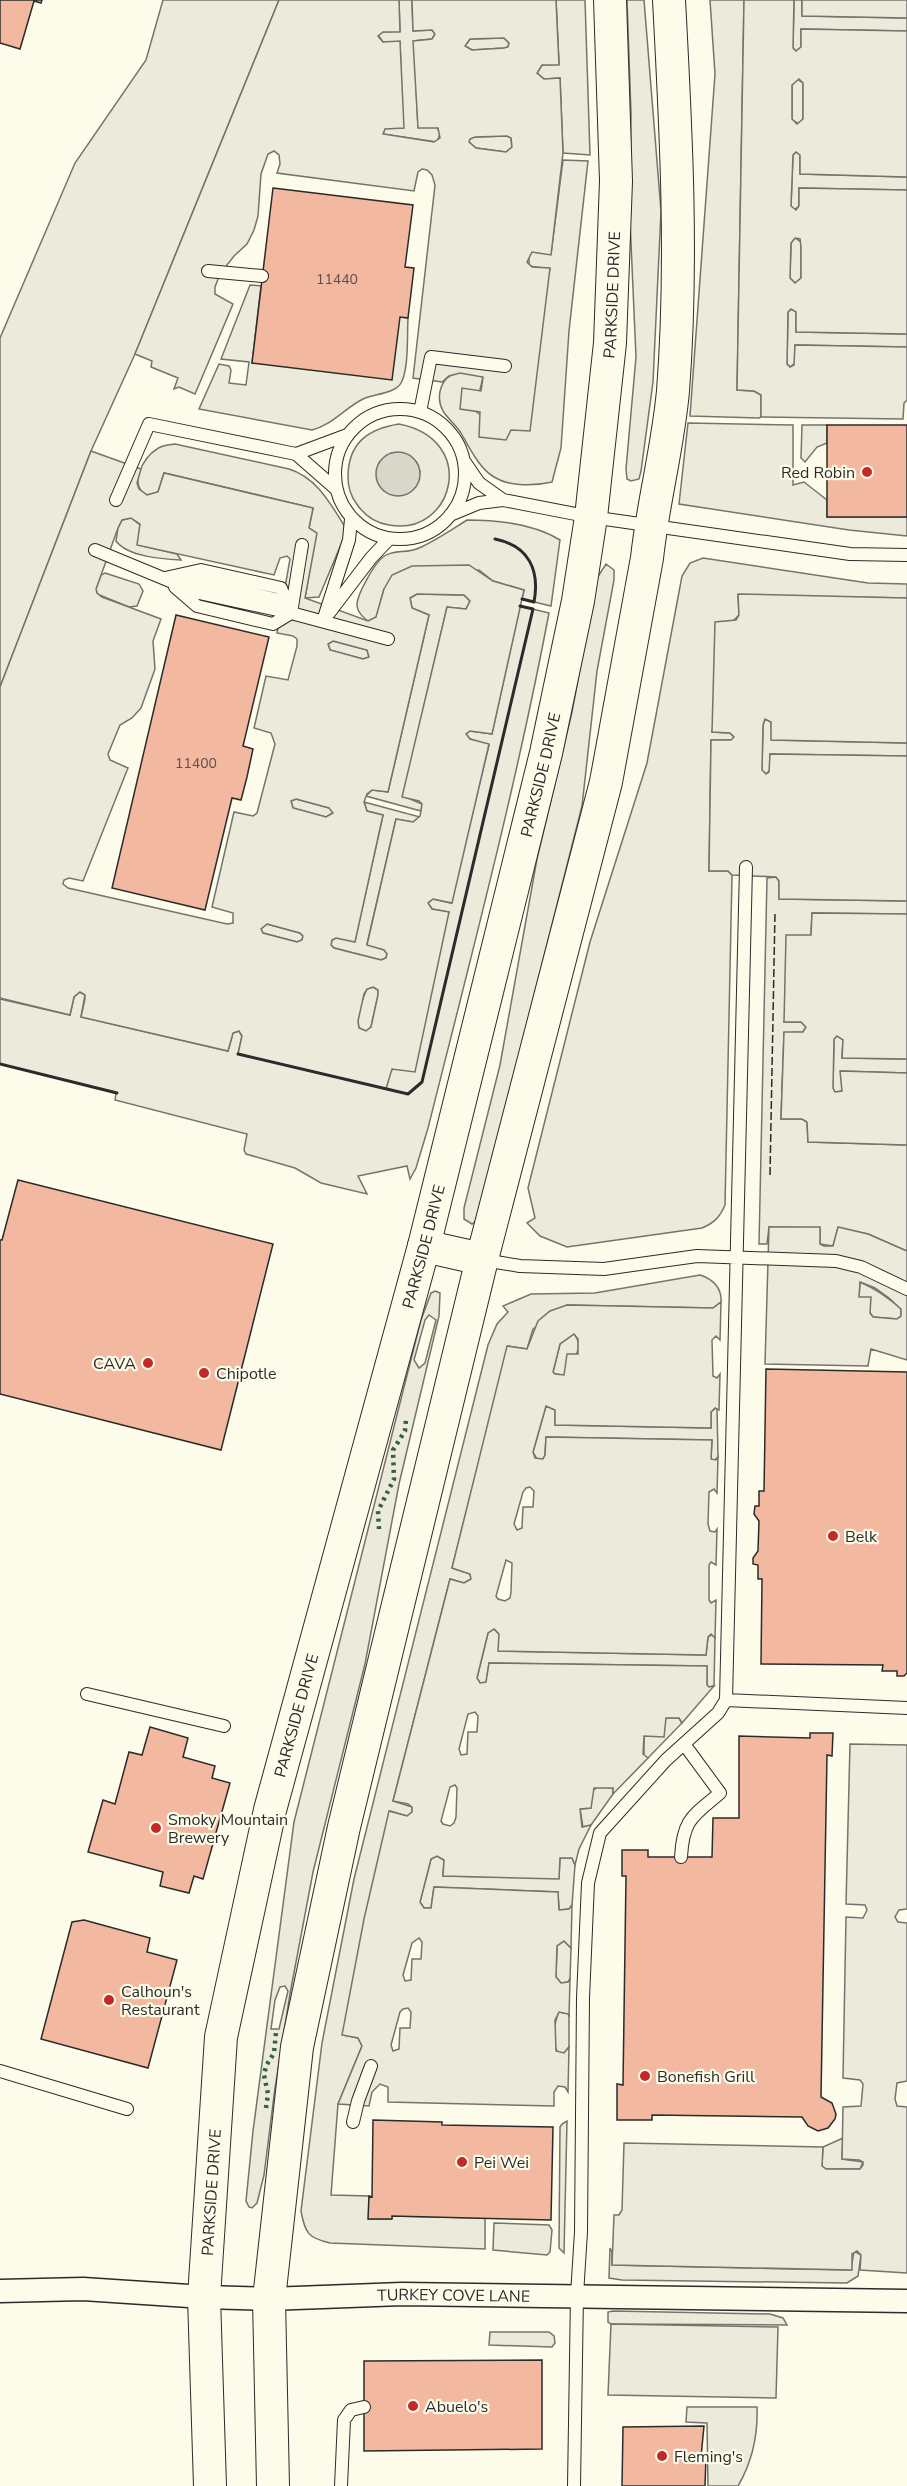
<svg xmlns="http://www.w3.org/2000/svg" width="907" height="2486" font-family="'Nunito Sans',sans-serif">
<rect width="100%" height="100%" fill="#fdfbea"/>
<path fill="#ecebdb" stroke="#74746e" stroke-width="1.5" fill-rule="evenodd" d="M163,0H279L135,354L91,451L0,687V338L75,163L146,60Z
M399,0H412L413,31L432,30L435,34L432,39L414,41L418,127H437L440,134L437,142L383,134L385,128H403L400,42H383L378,35L383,32L400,31Z
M556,0H585L590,155L563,153L560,78L544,79L537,73L542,65L559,64Z
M627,0H644L661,211L653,382L641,471L639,479L631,481L627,479L626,469L636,357L630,220L631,114Z
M710,0H744L737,390L754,391L761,395V417L759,418L690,416L715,74Z
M794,0H802V16L907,18V31L801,29V47L796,51L793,48Z
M504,38L509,43L508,47L504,48L472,50L465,46L470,39Z
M797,79L803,83V119L799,124L792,120V85Z
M507,136L511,138L512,147L506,152L476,148L469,142L470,138L475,137Z
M796,152L800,155V174L907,177V190L799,188V206L794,210L791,206L793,155Z
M563,160L588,161L569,331L561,448L552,482C535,486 510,487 494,477C479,468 469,447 461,433C456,425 448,419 443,411C435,396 441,374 460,373C468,373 476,376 483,377L475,411L508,433L511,430L550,269L529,266V256L532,252L551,254Z
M795,238L801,242V278L795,283L790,278L791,243Z
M250,285L261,286L252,363L400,317L408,318C407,335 409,369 401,383C396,393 374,394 363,399C345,408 332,425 312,430L199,409L219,364L229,366L231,370L229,383L246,385L249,362L221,359Z
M792,309L796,312V332L907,334V347L795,345V363L790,367L787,364L788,312Z
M688,423L793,425V485L804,482L827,500V517H907V536L849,530L679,504Z
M399,424C480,440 453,537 389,525C375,523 364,515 356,503C351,496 348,486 348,477C348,443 368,429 399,424ZM391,453C406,453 417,456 420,472L384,491L377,478L379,463Z
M802,425H827V443L817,447L805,462L801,458Z
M175,444L289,469C318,478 331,505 347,530L319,597L305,598L316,533L309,528L313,508L164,473L158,492L147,495C128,486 143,457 157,449C162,445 169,445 175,444Z
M131,518L140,525L138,545L177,554L181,560C163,559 128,557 116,541L118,528L122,520Z
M467,520C498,520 533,523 560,540L551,606L522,599L524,590L493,581L479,570L384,589L376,618L368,621C363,617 358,613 357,606C356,596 374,564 383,557C393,549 407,554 419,548C435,541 451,530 467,520Z
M703,558L868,583L907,584V598L738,595L739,615L732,622L712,732L730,733L734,737L732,740H711L709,871H728L732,875L725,1205C720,1217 714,1223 702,1228L567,1247L540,1236L527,1223L535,1218L528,1188L590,942L647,763L682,576L690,563Z
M606,564L614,570V580L597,671L582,806L480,1209L476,1221L472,1224L464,1219V1208L500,1065L537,859L572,712L597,578Z
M105,573L139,584L143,591L137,606L129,607L97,594L96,589L101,575Z
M417,594L464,595L470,601L466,609L447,607L403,796L422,804L421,811L366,796L372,790L388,792L429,615L412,608L410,598Z
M520,606L549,613C516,787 471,957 428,1128L416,1168L410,1179L407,1166L358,1176L367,1194L321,1183L295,1168L246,1154L244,1150L247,1134L115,1100L116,1093L0,1064V999L70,1015L74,997L80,992L85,995L81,1017L228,1051L233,1033L239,1031L242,1036L238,1054L386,1088L389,1073L394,1068L449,912L432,909L428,903L433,899L451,903L489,745L470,739L466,734L470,731L492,734Z
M333,641L367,650L369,657L363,659L330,650L328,644Z
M765,719L771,722L772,740L907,743V756L770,754V770L766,774L762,771L763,725Z
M296,799L330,808L333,813L326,817L293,808L291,801Z
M364,802L420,817L413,822L396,819L367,944L385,950L387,954L386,958L381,960L334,948L331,945L332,940L336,938L355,941L383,815L367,811Z
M776,877L779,881V899L907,901V914L812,913L811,935L784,1022H801L806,1027L803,1032L784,1033L781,1119H802L807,1122L808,1142L906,1145L907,1120V1251L868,1234L838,1228L833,1246L820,1244V1228L769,1227L767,1244H759L767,878Z
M267,924L300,933L303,936L302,940L297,942L263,933L261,929Z
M373,987L378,990V995L371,1027L366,1031L359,1028C356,1017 362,999 367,989Z
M837,1036L843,1040L842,1058L907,1059V1073L841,1071L842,1091L835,1092L833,1088L834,1039Z
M700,1275C713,1279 722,1288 721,1302L713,1308L567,1305L533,1329L527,1349L508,1346L452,1568L470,1574L471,1579L464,1583L450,1579L393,1801L412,1807V1812L407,1816L390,1811L343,2035L358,2038L362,2046L338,2104L331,2195L369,2196V2219H391L392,2216L485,2218V2249L330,2243C308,2238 305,2233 301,2211L322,2043L354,1879L488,1345L497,1324L508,1312L503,1306L531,1294L595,1293Z
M860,1282C876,1289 888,1297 901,1309V1316L897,1319L873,1317L859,1297Z
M435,1291L440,1293L439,1316L399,1484L365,1664L313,1872L290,1994L275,2088L264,2175L257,2203L252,2208L249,2207L246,2201L253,2131L294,1822L421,1320L431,1293ZM429,1315L436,1320L425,1363L419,1368L414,1360L425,1320ZM285,1986L288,1991L279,2029H271L275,2000L280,1987Z
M574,1334C586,1348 571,1362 564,1375L555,1374L553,1372L560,1344Z
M546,1406L555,1410V1425L711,1428V1412L717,1407L718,1457L714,1461L711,1459L712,1440L546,1437L545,1455L543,1459H537L533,1452Z
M494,1629L499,1634V1651L706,1655L708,1637L713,1634L715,1638L714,1686L709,1687L707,1685V1666L489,1663L486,1683H480L477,1678L488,1633Z
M667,1718H679L682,1723L648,1758L644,1757V1736Z
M598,1787L613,1788V1794L591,1825L583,1827L580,1809L591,1808L592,1791Z
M437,1856L444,1860L443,1876L559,1878L560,1858H572L575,1865L572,1905L569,1909L559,1910L558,1892L434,1887L431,1908H424L420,1902L431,1859Z
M564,1941L571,1948L570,1979L568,1982L561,1983L556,1977L557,1946Z
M559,2012L569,2014V2047L564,2053H558C552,2043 554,2022 559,2012Z
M567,2121L564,2253L559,2248L560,2127L562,2124Z
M843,2138L842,2159L863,2162L860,2169H826L822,2166L823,2147Z
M494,2223L549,2225L552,2230L550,2252L547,2255L493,2250Z
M610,2248L612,2252V2265L851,2270L854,2251L861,2255L858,2276L847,2283L622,2280L609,2278Z
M613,2311L770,2314L783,2318L787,2325L611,2324L608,2322V2312Z
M490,2332H549L554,2336L555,2343L552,2347L489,2345Z
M687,2407H757C758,2435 752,2462 738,2486H708L707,2423L686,2422Z"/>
<path fill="#eceadb" stroke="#74746e" stroke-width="1.5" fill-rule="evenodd" d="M279,0H399L400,32H383L378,36L383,42L400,41L404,128L385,129L383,134L434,142L440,138L438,128H418L413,41L432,39L435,34L432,30L413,31L412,0H556L559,65H542L537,73L544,79L560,78L563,153L551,255L532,252L527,262L532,267L550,268L530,431L511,430L506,440L479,437L480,412L460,409L462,388L481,391L483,377L460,373L449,376L442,382L413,378L435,185L432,175L427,170L422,169L418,172L414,191L277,173L280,164L279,155L274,151L268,154L261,174L258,216L254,230L247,244L234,256L220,274L215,287V294L233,304L195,394L179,387L174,389L178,378L151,367L152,361L135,354ZM504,38L509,43L508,47L504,48L472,50L465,46L470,39ZM507,136L511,138L512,147L506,152L476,148L469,142L470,139L475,137Z
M744,0H794L793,48L796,51L801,47V29L907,31V177L800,174V155L796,152L793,155L791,206L796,210L799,206V188L907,190V334L796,332V312L791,309L788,312L787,364L790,367L794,365L795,345L907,347V400L904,403L903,419L761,417V395L754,391L737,390ZM799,79L803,83V119L797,124L792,119V85ZM795,238L800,239L801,247V278L795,283L790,278L791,243Z
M802,0H907V18L802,16Z
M91,451L141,469L137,483L139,489L147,495L158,492L164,473L313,508L309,528L317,533L305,598L368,621L376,617L384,589L392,575L412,566L469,565L493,581L524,590L492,734L470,731L466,734L470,739L489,744L452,903L433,899L428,903L432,909L449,912L415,1072L392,1069L386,1089L238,1054L242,1036L239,1031L233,1033L228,1051L81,1017L85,999V995L80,992L74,997L70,1015L0,998V687ZM131,518L140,524L137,545L274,575L280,558L287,556L290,559L277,633L293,636L297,639V646L288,680L266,676L254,728L271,733L275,744L257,813L253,816L234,812L212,907L233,913V923L227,924L68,888L63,884L64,880L69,878L83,881L128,768L110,760L108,754L120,725L132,718L141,708L155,669L153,641L161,619L102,597L97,593L96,589L118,528L122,520ZM417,594L464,595L470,601L466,609L447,607L402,797L419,801L422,804L421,811L420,816L413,822L396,819L367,945L384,950L387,954L386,958L381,960L334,948L331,945L332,940L336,938L355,942L383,815L367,811L364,802L367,794L372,790L388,792L429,615L412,608L410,598ZM333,641L367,650L369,657L363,659L330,650L328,644ZM296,799L329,808L333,813L326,817L293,808L291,801ZM267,924L300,933L303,936L302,940L297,942L263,933L261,929ZM373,987L378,990V995L371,1027L366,1031L359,1028L358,1021L364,994L367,989Z
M738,594L907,598V743L771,740V722L765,719L763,725L762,770L766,774L769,772L770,754L907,756V901L779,899V881L776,877L732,875L728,871H709L711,740H731L734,737L730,733L712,732L715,622L736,620L739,615Z
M812,913L907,914V1059L842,1058L843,1040L837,1036L834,1039L833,1088L835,1092L842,1091L840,1071L907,1073V1145L808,1142L807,1122L802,1119H781L784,1032H803L806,1027L801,1022H784L786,935H811Z
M769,1227H820V1244L824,1246H833L838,1227L868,1234L907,1251V1360L871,1349L868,1366L765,1364ZM860,1282L875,1288L889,1298L901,1309V1316L897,1319L873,1317L870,1313L871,1297H859Z
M721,1302L720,1340L716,1336L712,1340L713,1376L717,1378L720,1374L719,1410L715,1408L711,1412V1428L555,1425V1410L546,1406L533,1452L535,1458L543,1459L545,1455L546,1437L712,1440L711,1459L716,1460L718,1457L717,1493L714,1489L709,1492L708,1524L710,1531L715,1532L717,1529L716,1565L711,1562L709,1565V1600L711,1603L716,1600L715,1638L711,1634L708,1637L706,1655L498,1651L499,1634L494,1629L488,1633L477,1678L480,1683L486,1682L489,1663L707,1666V1685L709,1687L714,1686L682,1723L679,1718H666L664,1737L644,1736L643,1754L648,1758L613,1794V1788H594L591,1808L580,1809L582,1827L591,1825L579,1849L575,1865L572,1858H560L559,1879L443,1876L444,1860L437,1856L431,1859L420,1902L424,1908H431L434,1887L558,1892L559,1910L569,1909L572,1905L571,1948L564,1941L557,1946L556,1977L561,1983L568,1982L570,1979L569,2017V2014L559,2012L555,2020L556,2051L564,2053L569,2047L568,2092L565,2087L558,2086L554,2092V2106L388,2102V2087L380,2084L372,2092L369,2106L338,2104L362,2046L358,2038L342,2035L364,1919L389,1811L407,1816L412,1812V1807L408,1804L393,1801L450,1579L464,1583L471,1579L470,1574L452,1568L507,1346L527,1349L538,1321L550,1311L567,1305L713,1308ZM574,1334L578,1339V1354H567L564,1375L555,1374L553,1372L560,1344ZM530,1487L534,1491L533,1507H523L522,1528L517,1530L514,1524L523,1492L526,1488ZM506,1560L512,1563L511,1592L510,1598L505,1601L498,1599L496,1596ZM475,1712L478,1716L477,1732H468L467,1754L461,1755L459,1749L468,1714ZM455,1785L457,1788L456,1817L454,1823L450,1826L443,1824L441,1821L450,1787ZM419,1938L422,1942L421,1959H412L411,1980L405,1981L403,1975L412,1943ZM408,2008L411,2012L410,2028H400L399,2049L393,2051L391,2045L400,2012L403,2009Z
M850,1744L907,1745V1909L899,1910L895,1917L898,1922L907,1923V2081L897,2083L895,2099L897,2106L907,2107V2273L860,2270L861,2255L857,2251L852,2254V2270L612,2265L614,2215H619L622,2210L624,2143L823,2147L822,2166L826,2169H860L863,2165V2162L859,2160L842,2159L843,2107L861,2106L863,2084L860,2080L843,2078L846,1917L863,1918L867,1910L865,1905L846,1904Z
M611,2324L778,2327L776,2398L608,2395Z"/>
<path fill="#d8d7c9" stroke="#74746e" stroke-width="1.5" d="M376 474a22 22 0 1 1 44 0a22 22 0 1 1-44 0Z"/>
<path fill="#f2b8a0" stroke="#2b2b2b" stroke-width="1.5" d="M0,0H42L41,3L34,1L20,49L0,43Z
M273,188L413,205L405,267L414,268L408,318L400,317L392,380L252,363Z
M827,425H907V517H827Z
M176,615L269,637L243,746L253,749L247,777L241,800L232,798L205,910L112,888Z
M18,1180L273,1244L221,1450L0,1394V1240H2Z
M766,1369L907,1372V1673L904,1676H897V1671H882L883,1665L761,1664L762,1579H758V1565L753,1564V1558L758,1551L759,1521L754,1514L755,1506H759V1491H764Z
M150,1727L188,1738L183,1757L215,1766L212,1778L230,1783L203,1879L194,1876L189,1893L160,1886L163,1872L88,1852L103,1800L115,1804L129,1752L142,1755Z
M810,1733H833L832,1756L827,1755L821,2097L832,2103L836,2114L835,2119L828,2128L818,2131L808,2126L802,2117L652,2115V2120H617V2084L623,2085L626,1876H622V1850H648V1857H712L713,1818H739V1736L810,1738Z
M84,1920L150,1938L147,1952L177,1960L148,2068L41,2039L72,1922Z
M373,2120L442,2122V2125L553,2127L551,2220L392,2216V2219H368L369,2196L372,2197Z
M542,2360V2449L364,2451V2361Z
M704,2426L701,2457L706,2456L705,2486H622L623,2427Z"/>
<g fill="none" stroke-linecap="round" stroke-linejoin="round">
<defs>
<path id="lane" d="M208,271L262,276
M335 474a65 65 0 1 1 130 0a65 65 0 1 1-130 0Z
M420,412L431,357L505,366
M296,454L347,435
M464,461L479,483L503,500
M116,500L149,424L296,454L336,489
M450,515L479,503L503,500L591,517L850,554L907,555
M95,550L199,593L291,613L388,639
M165,578L201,570L281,588L290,612
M177,579L202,582L279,600L288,610
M175,587L197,606L273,624L291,613L302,545
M329,613L371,558L389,539
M323,621L349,540L351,519
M484,1260L520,1266L604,1269L697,1256L836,1261L861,1267L907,1289
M87,1694L224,1726
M726,1700L907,1708
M681,1857C683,1819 693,1816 720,1793L684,1744
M0,2071L127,2109
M353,2122L358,2101L371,2066
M341,2486L344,2420L351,2410L364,2407
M574,2486L577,2295L581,2232L583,1998L588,1883L600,1833L666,1760L718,1713L726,1700L746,867"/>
<g id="street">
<path id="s1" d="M0,2291L83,2289L204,2297L269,2299L402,2294L907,2301"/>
</g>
<g id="secondary">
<path d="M424,1246L482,1259"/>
<path id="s2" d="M210,2486L204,2297L221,2037L270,1810L424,1246L546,753L578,601L591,517L610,343L616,181L610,0"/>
<path d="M273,2486L269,2299L297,2047L344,1827L482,1259L606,782L647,558C653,502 668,447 673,391C683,262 676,130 669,0"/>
</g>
</defs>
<use href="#lane" stroke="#2b2b2b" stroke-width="14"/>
<use href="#street" stroke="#2b2b2b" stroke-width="25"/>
<use href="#secondary" stroke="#2b2b2b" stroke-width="34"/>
<use href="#lane" stroke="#fdfbea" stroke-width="12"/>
<use href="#street" stroke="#fdfbea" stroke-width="22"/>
<use href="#secondary" stroke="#fdfbea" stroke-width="32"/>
<path stroke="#34623c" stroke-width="4.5" stroke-dasharray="3 4.5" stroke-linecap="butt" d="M379,1529L378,1511L394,1479L393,1450L405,1431L406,1419
M266,2108L268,2094L264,2075L266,2066L274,2053L276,2032"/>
<path stroke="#2b2b2b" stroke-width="1.5" stroke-dasharray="8 3" stroke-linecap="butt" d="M770,1175L775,912"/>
<path stroke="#2b2b2b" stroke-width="3" d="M495,539C529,546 540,570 534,602L522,599
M238,1054L408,1094L422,1082L533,609L520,606
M0,1064L117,1093"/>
</g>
<g fill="#c62828" stroke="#fdfbea" stroke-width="2">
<circle cx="867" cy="472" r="6"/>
<circle cx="148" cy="1363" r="6"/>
<circle cx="204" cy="1373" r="6"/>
<circle cx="833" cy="1536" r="6"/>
<circle cx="156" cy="1828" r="6"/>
<circle cx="109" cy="2000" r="6"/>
<circle cx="645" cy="2076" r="6"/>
<circle cx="462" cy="2162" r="6"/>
<circle cx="413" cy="2406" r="6"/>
<circle cx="662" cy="2456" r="6"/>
</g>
<g text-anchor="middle" stroke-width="4.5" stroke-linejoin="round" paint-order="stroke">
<g font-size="14" fill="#5d4e48">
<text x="337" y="284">11440</text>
<text x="196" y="768">11400</text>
</g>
<g font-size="16" fill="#2b2b2b" stroke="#fdfbea">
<text dy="6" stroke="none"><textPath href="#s2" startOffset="2238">PARKSIDE DRIVE</textPath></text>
<text dy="6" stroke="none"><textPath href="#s2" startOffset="1752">PARKSIDE DRIVE</textPath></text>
<text dy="6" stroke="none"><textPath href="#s2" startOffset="1266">PARKSIDE DRIVE</textPath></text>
<text dy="6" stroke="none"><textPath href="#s2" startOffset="780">PARKSIDE DRIVE</textPath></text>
<text dy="6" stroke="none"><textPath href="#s2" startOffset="294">PARKSIDE DRIVE</textPath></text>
<text dy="6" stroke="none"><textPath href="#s1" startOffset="454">TURKEY COVE LANE</textPath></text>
</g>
<g font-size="16" fill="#2b2b2b" stroke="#fdfbea" text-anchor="start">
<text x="855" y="478" text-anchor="end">Red Robin</text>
<text x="136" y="1369" text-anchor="end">CAVA</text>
<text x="216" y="1379">Chipotle</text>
<text x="845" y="1542">Belk</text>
<text x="168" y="1825">Smoky Mountain<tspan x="168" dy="18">Brewery</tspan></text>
<text x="121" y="1997">Calhoun's<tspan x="121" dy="18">Restaurant</tspan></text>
<text x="657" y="2082">Bonefish Grill</text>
<text x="474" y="2168">Pei Wei</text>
<text x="425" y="2412">Abuelo's</text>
<text x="674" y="2462">Fleming's</text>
</g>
</g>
</svg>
